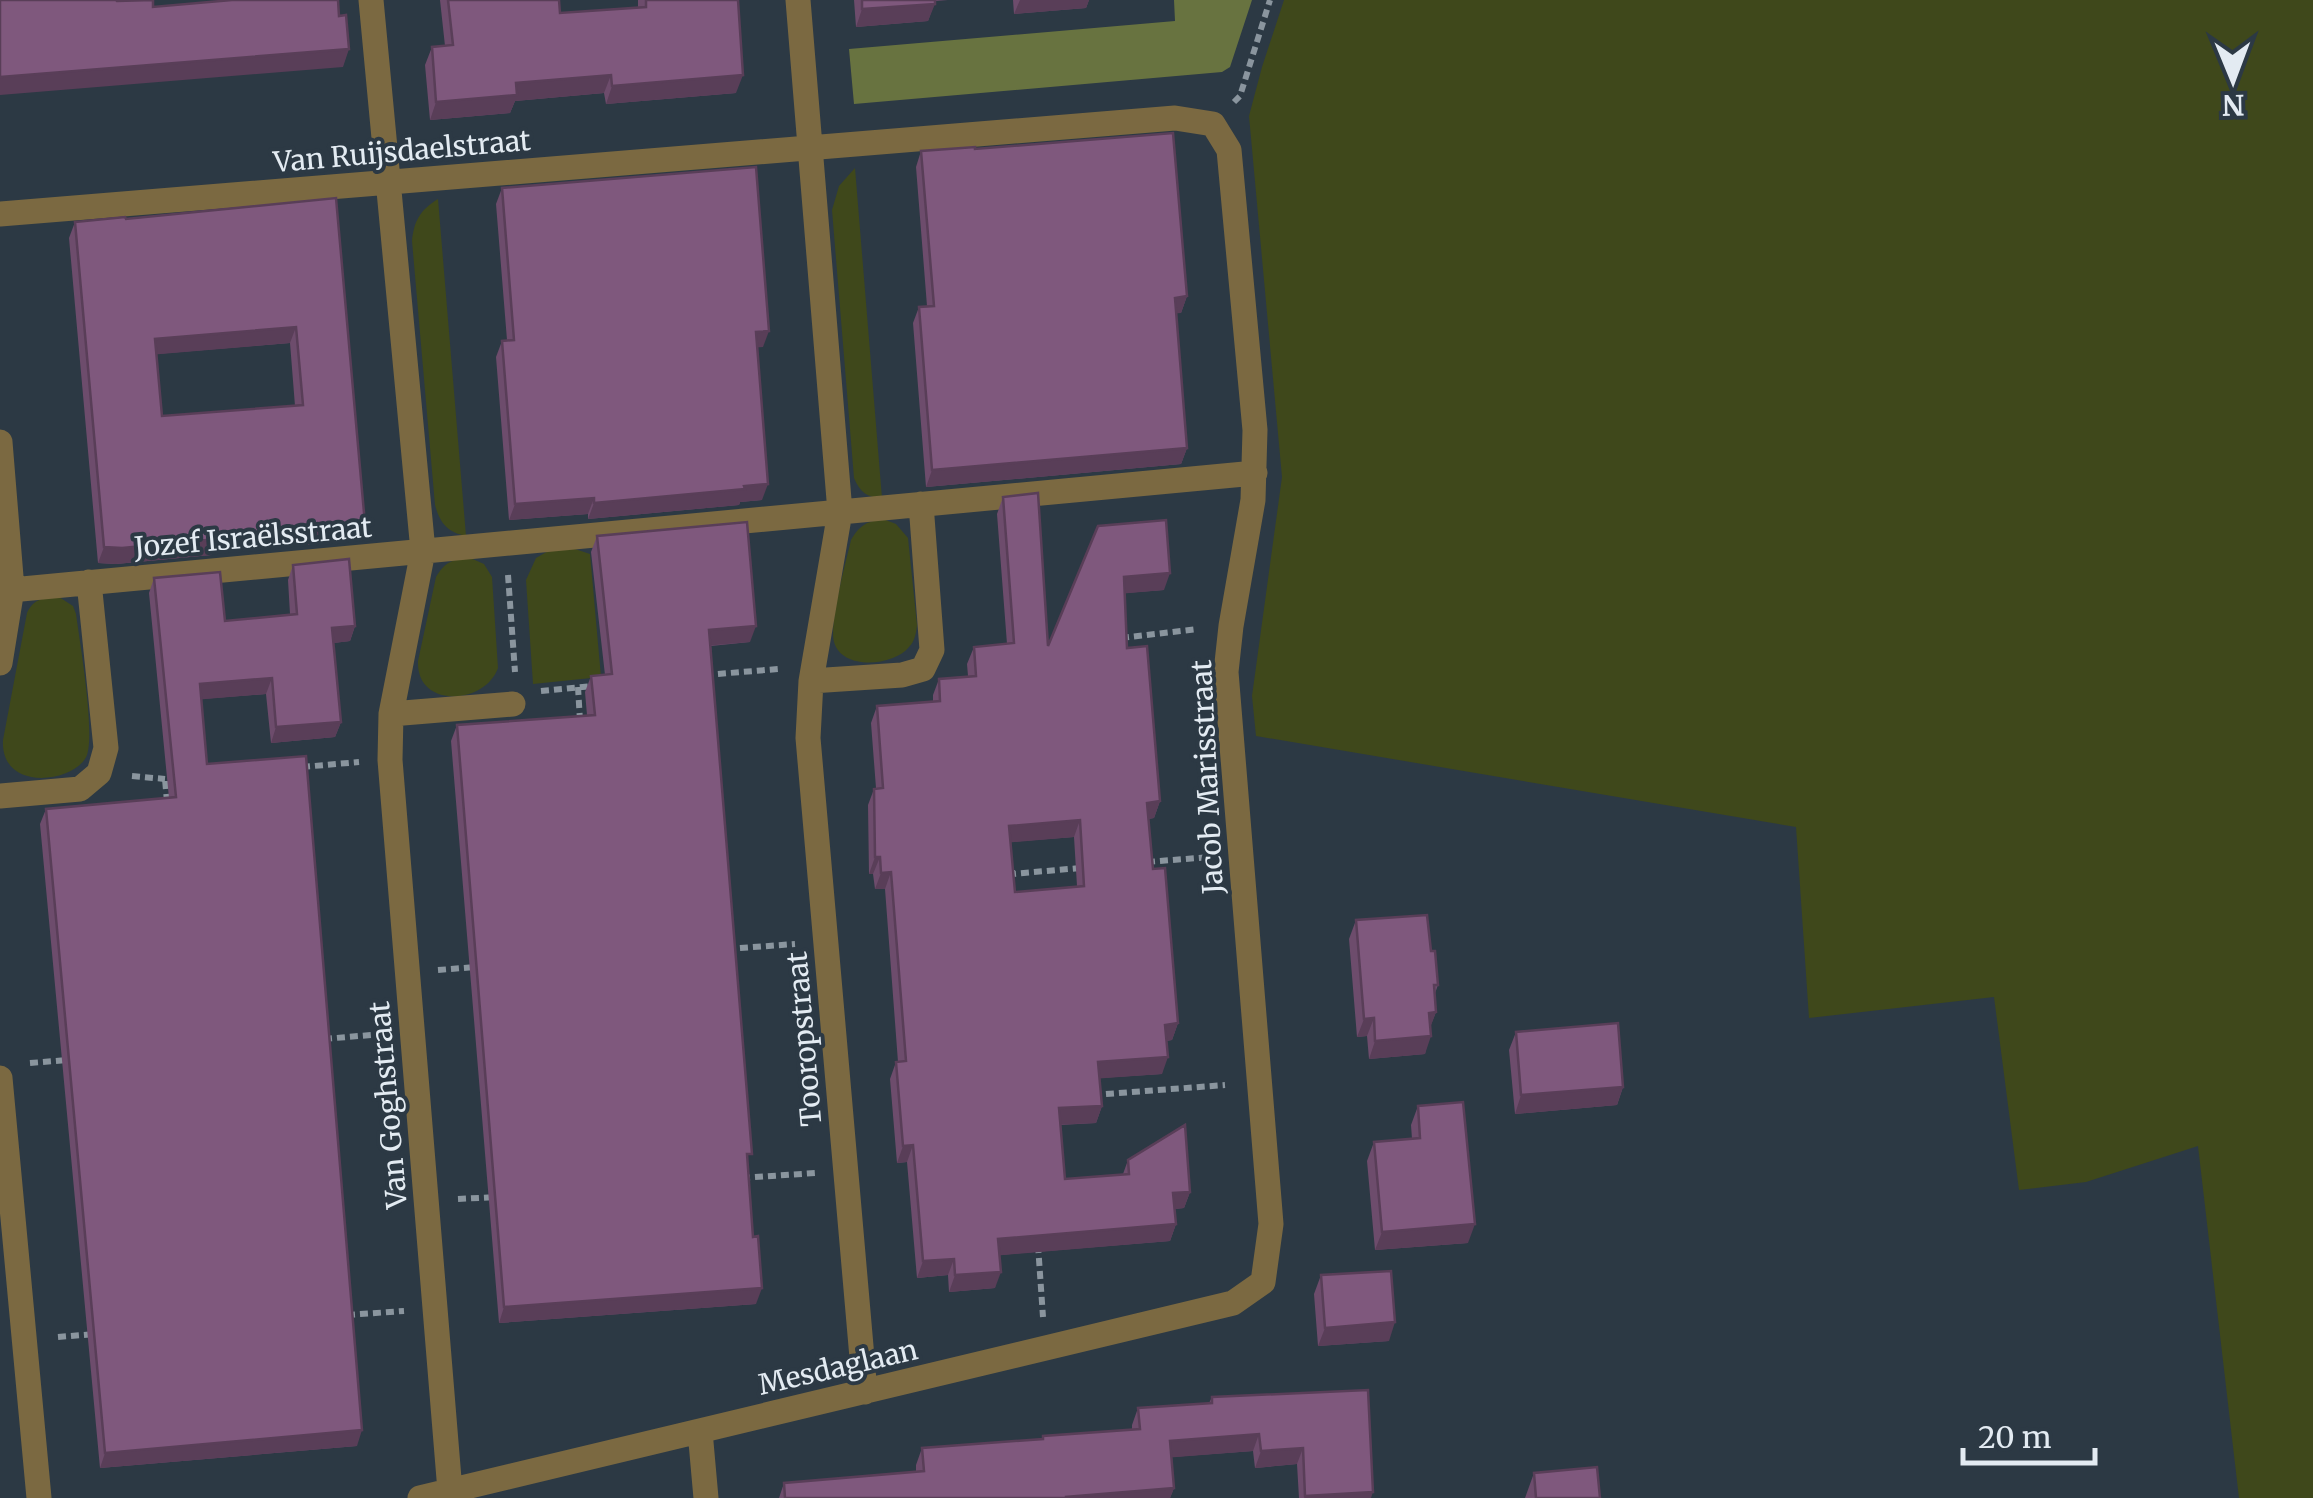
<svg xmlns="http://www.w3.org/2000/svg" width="2313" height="1498" font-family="Merriweather,serif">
<rect width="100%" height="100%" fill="#2c3944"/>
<path fill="#3f481b" d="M1284,0H2313V1498H2239L2198,1146L2086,1182L2019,1190L1994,997L1809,1018L1796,827L1256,736L1252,696L1282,477L1249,116L1262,67Z
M855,168L882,498C867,498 860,492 854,478L832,210L839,186Z
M438,199L466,536C447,532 440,523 435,505L412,241C414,221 420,210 438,199Z
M883,519L896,524L908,538L917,625C916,633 915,641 909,647C894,666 842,671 834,642C829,623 846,562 851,540C859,526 867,521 883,519Z
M572,548L590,554L601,677L533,684L526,580L536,558L550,550Z
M468,557L484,564L492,577L498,668C485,705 416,709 418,661L436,577C445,562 452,560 468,557Z
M59,597L73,606L76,614C80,643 95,732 87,755C76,783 0,793 3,740L27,613C34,598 44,598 59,597Z"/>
<path fill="#687340" d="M1174,0H1252L1230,67L1222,72L854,104L849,49L1175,21Z"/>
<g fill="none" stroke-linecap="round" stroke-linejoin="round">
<path stroke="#8a959e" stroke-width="6" stroke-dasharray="8 5" stroke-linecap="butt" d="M1234,102L1240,96L1270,0
M508,575L515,672
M1121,638L1198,629
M705,675L778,669
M578,687L580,721
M541,691L593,686
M302,767L359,762
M132,776L165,779
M167,802L165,779L175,778
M1147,862L1210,857
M1012,870V874L1080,868
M727,949L795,944
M438,970L476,967
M324,1039L382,1034
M30,1063L68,1060
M1093,1095L1225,1085
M742,1178L815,1173
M458,1199L496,1197
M1038,1245L1043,1317
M347,1315L404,1311
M58,1337L95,1334"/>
<path stroke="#7b6941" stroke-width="25" d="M371,0L423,551L391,714L390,760L450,1491
M798,0L840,512L811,681L808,738L865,1392
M0,214L1175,118L1213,124L1229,150L1255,430L1253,500L1231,626L1226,672L1271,1224L1263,1282L1233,1303L420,1498
M0,442L12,589L0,663
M0,591L1255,473
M811,681L902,675L923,669L932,650L921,504
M391,714L513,704
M0,796L80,789L99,773L106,748L89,582
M0,1078L39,1498
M700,1431L706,1498"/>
</g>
<path fill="#6d4c6c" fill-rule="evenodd" d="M440,0H559L560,13L638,8V0H737L736,93L606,104L604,93L515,101L510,113L430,120L425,65L432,47L445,46Z
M854,0H948L935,1L928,21L856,27Z
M1013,0H1089L1086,8L1014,14Z
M975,149L1187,296L1181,313H1176L1187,448L1181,464L926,487L913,323L919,307L927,306L916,167L921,151Z
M502,188L763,347H758L762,500L740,502L739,505L588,519V514L509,520L496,357L502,341L507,340L496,204Z
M336,198L365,524L360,540L212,553L211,555L116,564L98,563L69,238L75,222L126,219ZM290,343L295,406L162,416L156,354Z
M1003,497L1048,646L1098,526L1164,590L1125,593L1127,648L1160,801L1154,818L1148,819L1153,869L1178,1023L1172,1040L1166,1041L1162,1074L1100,1078L1102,1106L1096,1123L1060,1125L1065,1179L1123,1174L1128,1160L1190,1192L1184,1208L1174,1209L1176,1224L1170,1241L999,1255L995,1288L949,1292L948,1275L917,1278L907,1162L897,1163L890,1079L896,1062H898L885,889H875L873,874H869L868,805L874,789L876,788L871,723L877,706L933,701V695L939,679L968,676L967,664L974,647L1007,644L997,514ZM1074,837L1077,886L1015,892L1011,842Z
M597,536L750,642L711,646L748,1164L756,1304L499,1323L451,741L457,725L587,715L585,692L591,676L605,675L591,552Z
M293,565L355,626L350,641L333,643L341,722L335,737L271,743L266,694L201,699L207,764L357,1446L100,1468L40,824L46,809L169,798L149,593L154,578L225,621L290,614L288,580Z
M1356,920L1431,951L1438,985L1434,996L1436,1012L1430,1027L1425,1054L1369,1059L1367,1036L1357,1037L1349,939Z
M1516,1032L1623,1087L1617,1105L1515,1114L1509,1050Z
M1418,1106L1468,1243L1375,1250L1367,1161L1374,1142L1412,1139L1411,1125Z
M1321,1275L1389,1341L1318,1346L1314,1294Z
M1368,1390L1371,1498H1299L1297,1464L1255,1468L1253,1451L1172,1457L1174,1488L1170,1498H779L784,1483L916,1472V1465L922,1448L1042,1439L1043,1436L1132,1430V1425L1138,1408L1209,1403L1212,1397Z
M1534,1473L1600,1498H1525Z"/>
<path fill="#593e58" d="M1020,0H1089L1086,8L1014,14Z
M935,4L928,21L856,27L862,9Z
M349,49L343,67L0,95V77Z
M611,75L604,93L515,101L510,113L430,120L436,102L516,83Z
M743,75L736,93L606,104L612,86Z
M1187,296L1181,313L1169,314L1175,298Z
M296,327L290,343L149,355L155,339Z
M769,331L763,347L750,348L756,332Z
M1187,448L1181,464L926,487L932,470Z
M768,484L762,500L740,502L739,505L588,519L594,503Z
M594,498L588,514L509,520L515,504Z
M365,524L360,540L212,553L211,555L116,564L98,563L104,547Z
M1170,573L1164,590L1118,594L1124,577Z
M355,626L350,641L326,644L332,628Z
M756,626L750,642L704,646L709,630Z
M272,678L266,694L194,700L200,684Z
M341,722L335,737L271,743L276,727Z
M1160,801L1154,818L1141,820L1147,803Z
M1080,820L1074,837L1003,843L1009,826Z
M875,857H880L873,874H869Z
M891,872L885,889H875L881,873Z
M1436,1012L1429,1031V1013Z
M1374,1018L1367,1036L1357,1037L1364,1019Z
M1178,1023L1172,1040L1159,1042L1165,1025Z
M1431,1036L1425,1054L1369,1059L1375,1041Z
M1168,1057L1162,1074L1092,1079L1098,1062Z
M1623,1087L1617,1105L1515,1114L1521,1095Z
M1102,1106L1096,1123L1053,1125L1059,1108Z
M913,1145L907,1162L897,1163L903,1146Z
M1190,1192L1184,1208L1167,1210L1173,1193Z
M1176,1224L1170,1241L992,1256L998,1239Z
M1475,1224L1468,1243L1375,1250L1382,1232Z
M954,1259L948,1275L917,1278L923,1261Z
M1001,1272L995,1288L949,1292L955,1275Z
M762,1288L756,1304L499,1323L504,1307Z
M1395,1322L1389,1341L1318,1346L1325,1328Z
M362,1430L357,1446L100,1468L105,1453Z
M1259,1434L1253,1451L1164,1458L1170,1441Z
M1303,1448L1297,1464L1255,1468L1261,1451Z
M1174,1488L1170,1498H1066V1497Z
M1373,1492L1371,1498H1304L1305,1496Z"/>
<path fill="#7f587d" stroke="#593e58" stroke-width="2.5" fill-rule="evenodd" d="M0,0H116L117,1L153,0V7L232,0H338L339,16L346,15L349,49L0,77Z
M448,0H559L560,13L646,7V0H738L743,75L612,86L611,75L516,83L517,95L436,102L432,47L453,45Z
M862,0H935V4L862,9Z
M1173,133L1187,296L1175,298L1187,448L932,470L919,307L934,306L921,151L975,147V149Z
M756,167L769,331L756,332L768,484L744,486L745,489L594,503V498L515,504L502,341L514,340L502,188Z
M336,198L365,524L217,537V539L122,548L104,547L75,222L125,217L126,219ZM296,327L303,405L162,416L155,339Z
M1038,493L1048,646L1098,526L1166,520L1170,573L1124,577L1127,648L1147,646L1160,801L1147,803L1153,869L1165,868L1178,1023L1165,1025L1168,1057L1098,1062L1102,1106L1059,1108L1065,1179L1129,1174L1128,1160L1185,1125L1190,1192L1173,1193L1176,1224L998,1239L1001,1272L955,1275L954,1259L923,1261L913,1145L903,1146L896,1062L906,1061L891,872L881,873L880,857H875L874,789L883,788L877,706L940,701L939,679L976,676L974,647L1014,643L1003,497ZM1080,820L1084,886L1015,892L1009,826Z
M747,522L756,626L709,630L752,1154H747L753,1237L758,1236L762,1288L504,1307L457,725L595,715L591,676L612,674L597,536Z
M349,559L355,626L332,628L341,722L276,727L272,678L200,684L207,764L306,756L362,1430L105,1453L46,809L176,797L154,578L220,572L225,621L297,614L293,565Z
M1427,915L1431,951H1435L1438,985H1434L1436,1012L1429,1013L1431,1036L1375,1041L1374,1018L1364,1019L1356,920Z
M1618,1023L1623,1087L1521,1095L1516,1032Z
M1463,1102L1475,1224L1382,1232L1374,1142L1420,1138L1418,1106Z
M1391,1271L1395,1322L1325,1328L1321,1275Z
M1368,1390L1373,1492L1305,1496L1303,1448L1261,1451L1259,1434L1170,1441L1174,1488L1066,1497V1498H785L784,1483L924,1471L922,1448L1043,1439V1436L1140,1429L1138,1408L1212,1403V1397Z
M1597,1467L1600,1498H1536L1534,1473Z"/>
<g text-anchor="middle" stroke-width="8" stroke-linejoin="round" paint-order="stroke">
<g font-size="28" fill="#e3ebf2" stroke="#2c3944">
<text transform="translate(402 151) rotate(-5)" y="10">Van Ruijsdaelstraat</text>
<text transform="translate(253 537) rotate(-5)" y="10">Jozef Israëlsstraat</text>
<text transform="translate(1207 777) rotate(-93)" y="10">Jacob Marisstraat</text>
<text transform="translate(804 1039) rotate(-95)" y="10">Tooropstraat</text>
<text transform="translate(388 1105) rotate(-95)" y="10">Van Goghstraat</text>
<text transform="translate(838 1367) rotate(-13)" y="10">Mesdaglaan</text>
</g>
</g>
<g transform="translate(2233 80) rotate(179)" stroke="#2c3944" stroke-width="8" paint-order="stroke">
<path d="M0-8L18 38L0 25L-18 38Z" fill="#e3ebf2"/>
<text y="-15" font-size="28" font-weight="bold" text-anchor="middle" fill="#e3ebf2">N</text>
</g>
<path d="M1963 1448v15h132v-15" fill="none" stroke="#e3ebf2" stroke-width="5"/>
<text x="1978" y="1448" font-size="30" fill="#e3ebf2" stroke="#2c3944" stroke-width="8" paint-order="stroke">20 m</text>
</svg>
